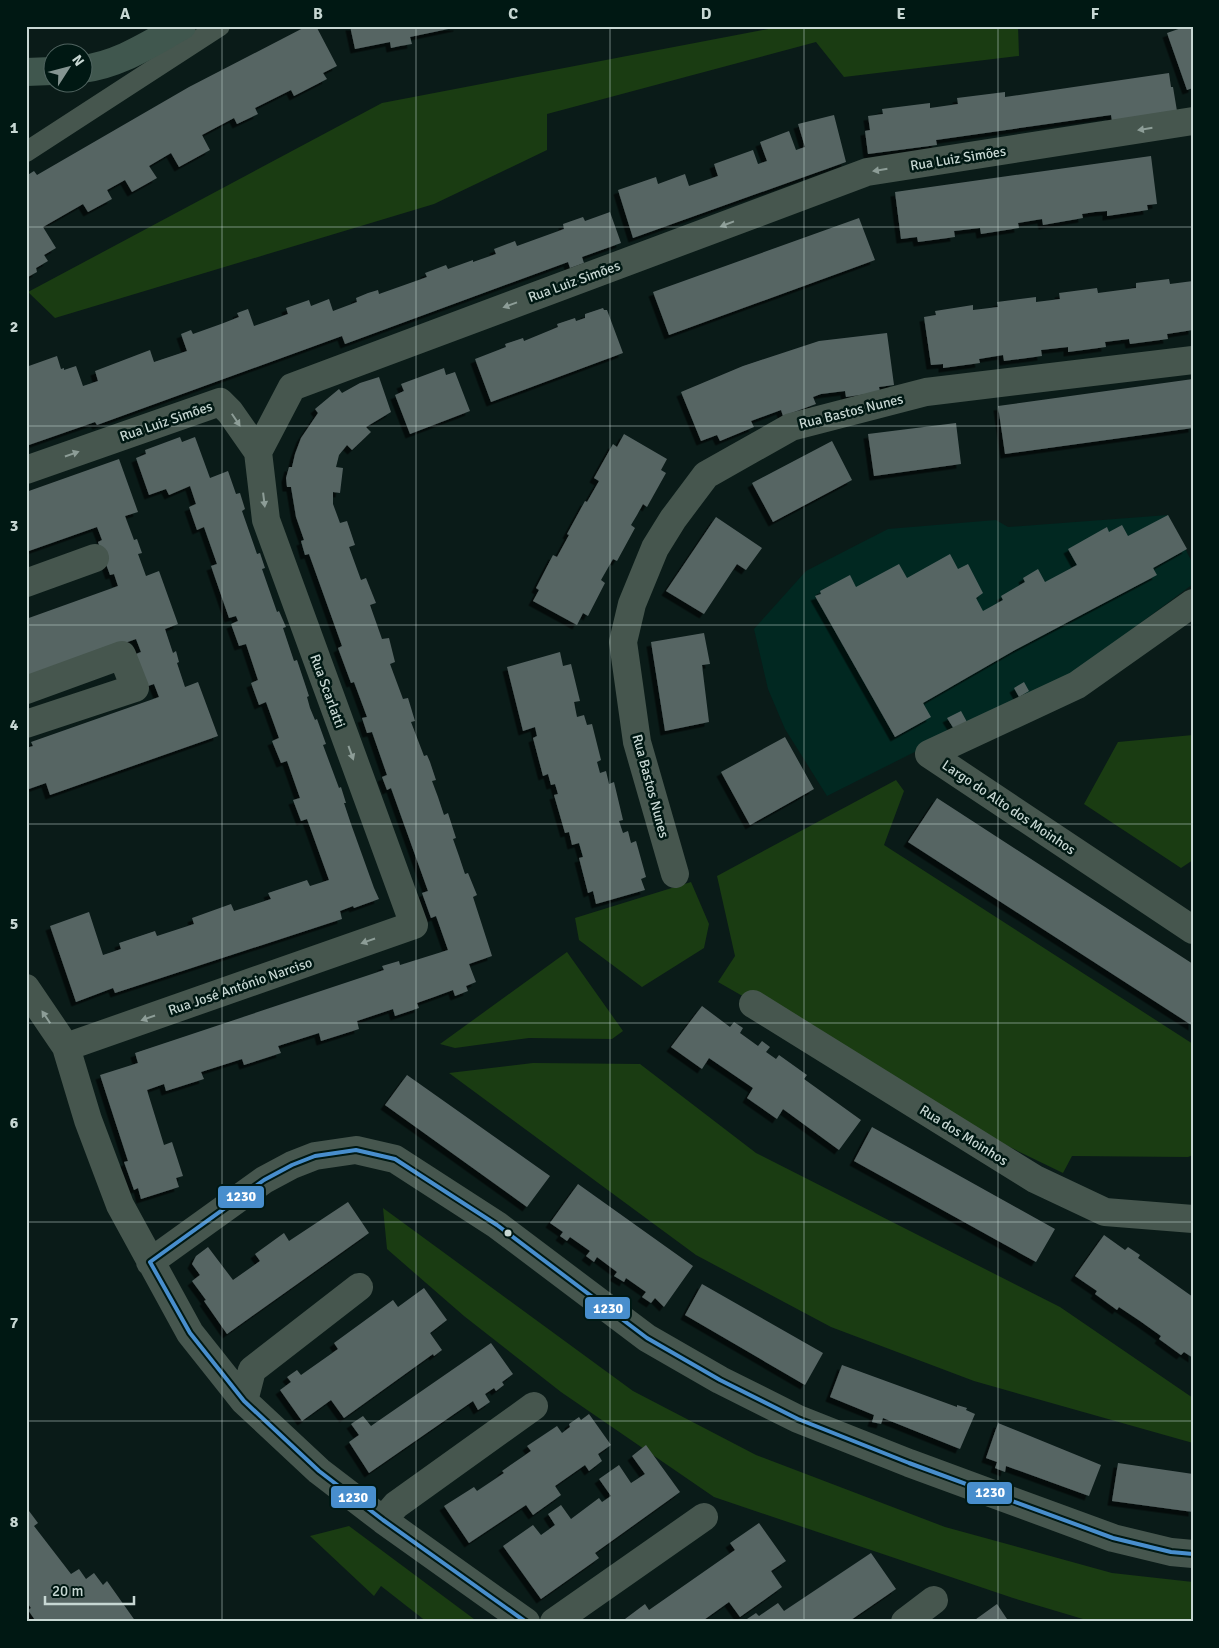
<svg xmlns="http://www.w3.org/2000/svg" width="1219" height="1648" font-family="Signika,sans-serif">
<defs>
<filter id="shadow"><feDropShadow dx="-4.5" dy="4.5" stdDeviation="0" flood-color="#0009"/></filter>
</defs>
<rect width="100%" height="100%" fill="#0a1b18"/>
<path fill="#012821" d="M1168,515L1193,564V584L1076,671L827,796L785,729L768,689L754,629L806,571L888,529L996,520L1008,527Z"/>
<path fill="#1a3c12" d="M784,26H1018L1019,56L844,77L816,42L547,114V150L434,204L55,318L28,292L382,103Z
M1193,735V860L1181,868L1084,804L1118,742Z
M896,780L904,791L884,845L1193,1044V1155L1188,1157L1072,1156L1063,1173L989,1137L718,982L735,956L717,876Z
M691,882L709,924L704,948L642,987L579,940L575,918Z
M567,952L623,1031L612,1039L529,1038L455,1048L440,1044Z
M533,1063L640,1064L756,1153L1060,1307L1193,1398V1443L974,1381L831,1327L696,1255L449,1073Z
M383,1208L633,1391L756,1455L945,1527L1112,1573L1193,1582V1622H1093L1013,1598L714,1497L561,1392L464,1316L387,1249Z
M349,1526L478,1622H427L381,1586L374,1596L310,1536Z"/>
<path fill="#576564" filter="url(#shadow)" d="M307,26H316L337,66L323,73L327,79L294,96L291,90L255,108L258,114L237,124L234,118L202,135L210,150L179,167L171,153L149,166L157,178L132,192L125,180L107,190L112,199L88,212L83,204L43,227L56,248L44,255L48,261L36,268L37,272L26,278V176L34,171L37,175L189,87Z
M350,26H458V27L410,37L412,44L400,46L391,48L390,42L355,49Z
M1187,26H1193V88L1187,90L1167,33Z
M1169,73L1171,87H1173L1177,111L1112,121L1111,115L936,140L937,145L868,154L865,131L870,130L868,116L883,114L882,109L930,103V108L958,104L957,98L1005,92V97Z
M834,115L846,162L633,238L618,190L656,177L658,184L685,174L689,186L718,176L714,164L753,150L758,164L767,161L760,142L789,131L796,150L805,147L798,124Z
M1151,156L1157,204L1147,205L1148,210L1107,216V211L1095,212L1082,214L1083,218L1043,225L1042,219L1018,223L1019,228L981,234L980,228L954,231L955,237L918,242L917,237L901,239L895,192Z
M610,212L621,243L582,257L584,263L570,268L568,262L345,344L342,336L97,425L95,422L26,446V367L57,356L61,369L64,368V370L76,366L83,386L98,381L95,371L150,350L154,362L187,351L181,334L191,330L193,334L221,324L239,317L237,313L248,309L254,326L288,314L286,308L309,300L311,306L329,299L333,311L357,302L356,298L368,293L378,290L379,294L427,277L425,273L446,265L448,269L473,260V262L496,254L494,249L515,241L517,246L564,229L563,224L583,217L585,221Z
M859,218L875,260L669,335L653,292Z
M1169,279L1170,284L1193,281V330L1167,334L1168,339L1130,344L1129,339L1105,342L1106,347L1068,352V347L1041,350L1042,356L1004,361L1003,355L979,359L980,363L943,368V364L931,365L924,317L936,315L935,311L973,305V310L998,307L997,302L1036,297V302L1060,299L1059,293L1097,288L1098,293L1136,288V283Z
M603,308L604,310H607L623,353L491,402L475,359L506,347L505,344L523,338L524,341L558,327L557,324L575,318L576,321L585,318V314Z
M887,333L894,385L879,387L880,392L846,397L845,391L821,394L813,397L816,404L783,416L781,410L751,421L754,427L720,441L717,435L701,441L681,392L743,366L819,341Z
M444,368L446,375L455,372L470,411L410,434L395,395L404,391L401,384Z
M379,377L391,412L366,427L371,432L352,450L347,445L339,455L336,467L343,468L340,493L333,492V504L340,523L347,521L355,545L349,547L361,580L366,578L376,603L370,605L382,639L389,638L395,662L390,664L403,699L408,698L415,721L411,722L424,756L427,755L430,762L436,780L432,781L438,797L444,815L448,813L456,838L453,839L459,856L465,874L468,873L477,895L473,897L492,956L469,964L476,982L466,986L468,991L455,996L453,990L434,997L417,1003L419,1008L395,1016L393,1009L357,1021L359,1029L321,1041L319,1033L278,1046L281,1053L244,1065L242,1059L201,1072L204,1079L166,1091L164,1084L147,1090L164,1145L172,1142L183,1176L176,1178L179,1187L141,1199L138,1188L134,1190L124,1162L128,1161L100,1075L138,1063L135,1053L384,970L382,966L399,961L400,965L448,950L436,916L431,918L422,893L428,891L391,788L387,790L382,777L387,775L372,732L367,733L362,718L367,717L354,682L351,683L338,648L342,646L309,554L305,555L301,541L304,540L296,517L291,487H287L286,478L289,467H292L295,454L301,438L318,413L315,409L339,389L342,393L360,383Z
M1193,379V428L1005,454L998,406Z
M956,423L961,464L874,476L868,434Z
M624,434L667,459L661,470L666,473L647,507L643,504L637,515L631,525L635,528L617,561L613,559L601,580L605,583L588,616L583,613L577,625L533,601L539,590L536,588L553,555L557,557L569,535L567,534L585,501L587,502L599,481L594,478L613,444L617,447Z
M180,437L182,442L195,437L210,478L228,471L236,494L240,493L245,509L242,511L257,554L260,553L265,568L262,569L277,612L279,611L286,627L283,628L294,661L297,660L309,696L307,697L310,708L315,720L317,719L326,744L323,745L339,788L341,787L346,803H344L351,824L374,888L379,899L354,908L353,906L340,911L342,919L115,993L113,988L76,1002L50,926L89,912L103,955L121,949L119,943L155,931L157,936L194,924L192,918L231,904L234,911L271,899L268,893L307,880L310,886L329,880L307,819L301,821L293,800L300,798L287,761L281,763L272,741L279,738L266,702L259,705L251,683L258,680L246,644L239,646L231,624L238,621L236,616L229,618L211,566L217,564L204,527L197,530L189,507L196,504L190,486L169,495L166,489L149,495L136,458L146,454L145,450Z
M832,441L852,480L773,522L752,483Z
M119,459L138,512L125,516L134,540L137,539L142,553L138,554L146,576L159,571L178,624L165,629L173,653L176,651L179,662L177,663L185,687L198,682L218,736L50,795L46,783L26,790V748L33,746L31,742L159,697L154,684L148,686L136,654L141,652L136,639L26,678V619L118,586L114,574L110,575L98,542L102,540L97,527L26,552V492Z
M1168,515L1187,549L1153,568L1157,575L1015,650L923,703L931,717L895,737L815,596L821,594L820,591L850,575L856,587L899,564L907,578L950,554L958,569L968,564L983,593L976,598L983,611L1003,600L1001,596L1025,582L1023,578L1038,569L1045,582L1077,565L1068,549L1107,527L1109,532L1122,525L1128,536Z
M716,517L762,548L746,570L737,564L704,614L666,591Z
M704,633L710,664L702,665L709,722L665,731L651,642Z
M560,652L563,666L571,664L580,701L574,702L577,717L584,715L587,725L592,724L601,760L597,762L600,773L606,771L609,784L614,782L623,820L619,821L623,833L628,831L631,843L636,841L646,877L641,879L645,890L596,904L593,891L588,893L579,858L583,857L579,843L572,845L569,832L565,833L554,795L558,794L555,784L551,785L548,774L543,776L533,738L537,736L535,727L523,731L507,667Z
M1024,682L1029,691L1019,697L1014,688Z
M961,711L967,722L954,729L947,718Z
M785,737L814,789L750,825L721,772Z
M937,798L1193,964V1026L908,842Z
M702,1006L730,1027L734,1022L743,1028L740,1033L758,1046L762,1041L770,1047L766,1052L776,1059L779,1055L807,1075L804,1079L861,1120L839,1150L783,1109L777,1119L747,1098L753,1088L709,1058L702,1069L671,1047Z
M407,1075L550,1176L527,1207L385,1105Z
M872,1127L1055,1229L1036,1262L854,1161Z
M578,1184L693,1266L664,1307L655,1298L651,1303L642,1297L646,1292L626,1278L624,1282L614,1276L617,1272L597,1257L594,1262L586,1256L590,1251L570,1237L567,1241L560,1236L563,1232L550,1223Z
M348,1202L369,1233L227,1334L204,1301L206,1300L192,1281L200,1275L192,1264L196,1256L208,1247L233,1280L260,1261L255,1254L284,1233L289,1241Z
M1104,1235L1125,1250L1128,1247L1140,1255L1138,1258L1193,1297V1358L1184,1352L1181,1355L1159,1339L1161,1336L1140,1321L1119,1307L1117,1310L1095,1294L1097,1291L1075,1276Z
M702,1284L823,1353L805,1385L685,1315Z
M424,1288L447,1320L430,1333L442,1350L434,1356L433,1354L344,1418L331,1400L302,1421L280,1390L291,1382L287,1377L297,1370L301,1375L338,1349L334,1343L393,1300L398,1307Z
M491,1343L513,1374L502,1382L504,1385L496,1391L494,1388L485,1394L490,1402L478,1410L473,1401L369,1473L349,1442L359,1435L351,1424L363,1416L371,1426Z
M842,1365L957,1407V1405L967,1408L966,1410L975,1414L960,1449L883,1418L881,1424L872,1422L874,1415L830,1397Z
M589,1414L611,1445L598,1454L602,1461L589,1471L585,1465L555,1486L561,1495L533,1515L526,1505L469,1543L444,1506L474,1487L477,1491L504,1473L502,1471L531,1451L527,1446L557,1426L562,1433L570,1427L569,1424L579,1417L581,1420Z
M998,1423L1101,1465L1089,1496L1006,1466L1005,1472L995,1468L997,1462L986,1458Z
M646,1445L680,1492L595,1553L599,1558L541,1599L503,1546L533,1525L541,1535L555,1525L548,1514L561,1505L571,1519L599,1498L602,1502L611,1496L599,1479L619,1465L631,1483L645,1474L632,1456Z
M1118,1463L1193,1474V1512L1112,1501Z
M26,1507L38,1523L34,1526L71,1574L79,1569L86,1579L94,1573L103,1585L107,1581L136,1622H32L35,1620L28,1610L31,1608L26,1601Z
M759,1523L786,1561L771,1571L782,1587L764,1600L740,1617L729,1602L701,1622H621L645,1604L649,1610L735,1550L730,1543Z
M871,1553L896,1589L848,1622H750L747,1619L756,1613L759,1616L778,1603L784,1611Z
M997,1604L1009,1622H972Z"/>
<g fill="none" stroke-linecap="round" stroke-linejoin="round">
<path stroke="#46564e" stroke-width="20" d="M26,152L220,26"/>
<path stroke="#46564e" stroke-width="28" d="M258,452L292,387L867,172L1193,121
M26,470L220,402L230,412L258,452L266,520L414,925L66,1047
M26,583L95,558
M1193,603L1077,685L929,754L1193,930
M26,690L122,655L135,688L26,724
M675,874L637,742L623,642L632,604L655,548L673,519L706,475L791,427L926,392L1193,360
M26,988L66,1047L88,1120L120,1205L190,1333L244,1401L319,1471L383,1520L526,1622
M753,1004L1035,1179L1105,1212L1193,1219
M150,1262L264,1180L292,1165L315,1156L356,1150L395,1159L497,1225L647,1338L720,1380L798,1419L909,1463L1113,1538L1171,1552L1193,1554
M244,1401L252,1370L359,1287
M383,1520L396,1505L534,1406
M554,1622L704,1517
M905,1622L934,1600"/>
<path stroke="#40574e" stroke-width="28" d="M82,69C119,65 151,43 182,26
M26,72L52,71"/>
<defs>
<path id="bus-1" d="M526,1622L383,1520L319,1471L244,1401L190,1333L150,1262L264,1180L292,1165L315,1156L356,1150L395,1159L497,1225L647,1338L720,1380L798,1419L909,1463L1113,1538L1171,1552L1193,1554"/>
</defs>
<use href="#bus-1" stroke="#001813" stroke-width="8"/>
<use href="#bus-1" stroke="#488ecd" stroke-width="4"/>
</g>
<defs><path id="oneway-solid" d="M-6-.8H1V-3.2L6.5 0L1 3.2V.8H-6Z" transform="scale(1.25)"/></defs>
<g fill="#8d9d97">
<use href="#oneway-solid" transform="translate(1145 129) rotate(171)"/>
<use href="#oneway-solid" transform="translate(880 170) rotate(171)"/>
<use href="#oneway-solid" transform="translate(727 224) rotate(159)"/>
<use href="#oneway-solid" transform="translate(510 305) rotate(160)"/>
<use href="#oneway-solid" transform="translate(236 420) rotate(56)"/>
<use href="#oneway-solid" transform="translate(72 454) rotate(-19)"/>
<use href="#oneway-solid" transform="translate(264 500) rotate(83)"/>
<use href="#oneway-solid" transform="translate(351 753) rotate(70)"/>
<use href="#oneway-solid" transform="translate(368 941) rotate(161)"/>
<use href="#oneway-solid" transform="translate(46 1017) rotate(-124)"/>
<use href="#oneway-solid" transform="translate(148 1018) rotate(161)"/>
</g>
<path fill="none" stroke="#c7d7d3" stroke-width="1" stroke-opacity="0.55" d="M222,26V1622M416,26V1622M610,26V1622M804,26V1622M998,26V1622M26,227H1193M26,426H1193M26,625H1193M26,824H1193M26,1023H1193M26,1222H1193M26,1421H1193"/>
<circle fill="#c7d7d3" stroke="#001813" stroke-width="2" cx="508" cy="1233" r="4.5"/>
<g text-anchor="middle" stroke-width="5" stroke-linejoin="round" paint-order="stroke">
<g font-size="14" fill="#c7d7d3" stroke="#001813">
<text transform="translate(958 158) rotate(-9)" y="5">Rua Luiz Simões</text>
<text transform="translate(574 281) rotate(-20)" y="5">Rua Luiz Simões</text>
<text transform="translate(851 411) rotate(-14)" y="5">Rua Bastos Nunes</text>
<text transform="translate(166 421) rotate(-19)" y="5">Rua Luiz Simões</text>
<text transform="translate(328 691) rotate(70)" y="5">Rua Scarlatti</text>
<text transform="translate(651 786) rotate(75)" y="5">Rua Bastos Nunes</text>
<text transform="translate(1009 807) rotate(34)" y="5">Largo do Alto dos Moinhos</text>
<text transform="translate(240 986) rotate(-19)" y="5">Rua José António Narciso</text>
<text transform="translate(964 1135) rotate(32)" y="5">Rua dos Moinhos</text>
</g>
</g>
<g stroke="#001813" stroke-width="2">
<rect x="217" y="1185" width="48" height="24" rx="5" fill="#488ecd"/>
<rect x="584" y="1296" width="47" height="24" rx="5" fill="#488ecd"/>
<rect x="966" y="1481" width="47" height="24" rx="5" fill="#488ecd"/>
<rect x="330" y="1485" width="47" height="24" rx="5" fill="#488ecd"/>
</g>
<g font-size="14" text-anchor="middle" font-weight="bold" fill="#fff">
<text x="241" y="1201">1230</text>
<text x="608" y="1313">1230</text>
<text x="990" y="1497">1230</text>
<text x="353" y="1502">1230</text>
</g>
<rect width="1219" height="1648" fill="none" stroke="#001813" stroke-width="55"/>
<g transform="translate(68 68) rotate(54)"><circle r="24" fill="#001813" stroke="#506460"/>
<path d="M0-4L9 19L0 12L-9 19Z" fill="#859592"/>
<text y="-8" font-size="14" font-weight="bold" text-anchor="middle" fill="#c7d7d3">N</text>
</g>
<path d="M45 1596v8h89v-8" fill="none" stroke="#c7d7d3" stroke-width="2.5"/>
<text x="52" y="1596" font-size="15" fill="#c7d7d3" stroke="#001813" stroke-width="4" paint-order="stroke">20 m</text>
<rect x="28" y="28" width="1164" height="1592" fill="none" stroke="#c7d7d3" stroke-width="2"/>
<g font-size="16" text-anchor="middle" font-weight="bold" fill="#c7d7d3">
<text x="125" y="19">A</text>
<text x="318" y="19">B</text>
<text x="513" y="19">C</text>
<text x="706" y="19">D</text>
<text x="901" y="19">E</text>
<text x="1095" y="19">F</text>
<text x="14" y="133">1</text>
<text x="14" y="332">2</text>
<text x="14" y="531">3</text>
<text x="14" y="730">4</text>
<text x="14" y="929">5</text>
<text x="14" y="1128">6</text>
<text x="14" y="1328">7</text>
<text x="14" y="1527">8</text>
</g>
</svg>
